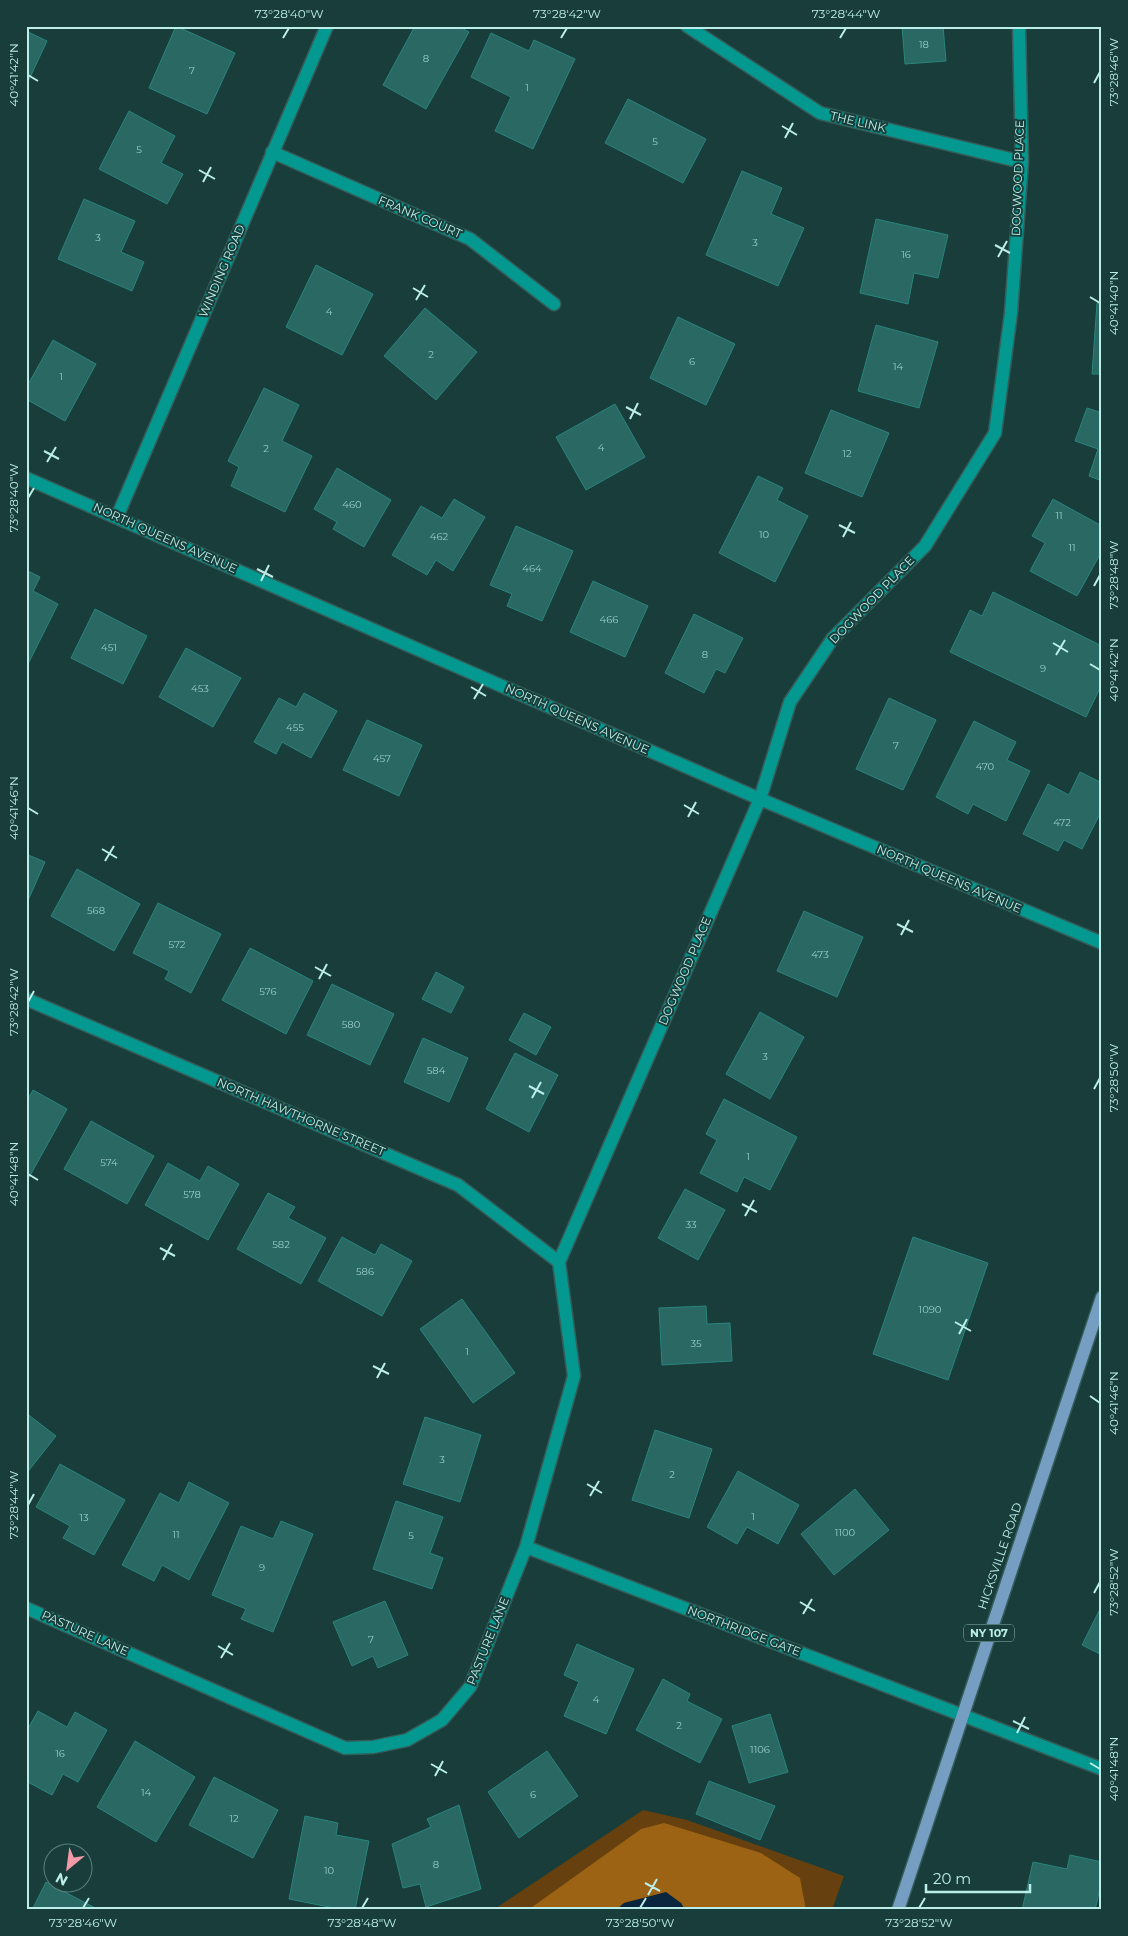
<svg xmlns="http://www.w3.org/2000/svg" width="1128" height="1936" font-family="Montserrat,sans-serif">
<rect width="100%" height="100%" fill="#183d3a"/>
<path fill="#66400e" d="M643,1810L687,1820L844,1876L832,1910H493Z"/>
<path fill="#9c6314" d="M664,1823L761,1853L800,1878L806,1910H685L681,1903L666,1893L624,1903L616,1910H528L641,1829Z"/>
<path fill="#0a263f" d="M666,1892L681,1903L685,1910H616L624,1903Z"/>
<path fill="#2a6863" stroke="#29857e" d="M176,26L235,53L207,114L149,88Z
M415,26H458L469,32L426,109L383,85Z
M902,26H943L946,61L905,64Z
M26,31L47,41L26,86Z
M491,33L529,51L534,40L575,59L533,149L495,131L511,97L471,77Z
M628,99L706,139L683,183L605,143Z
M129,111L175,136L161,163L183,174L167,204L99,169Z
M742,171L782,188L771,214L804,228L778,286L706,255Z
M84,199L135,221L121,252L144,262L132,291L58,259Z
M876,219L948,235L938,278L914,273L908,304L860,293Z
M316,265L373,294L342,355L286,327Z
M1097,303H1102V374H1092Z
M425,308L477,352L436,400L384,356Z
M678,317L735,344L706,405L650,378Z
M876,325L938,342L919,408L858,391Z
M53,340L96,364L65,421L26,399V388Z
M264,388L299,405L282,441L312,456L285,512L231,486L239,467L228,461Z
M615,404L645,457L586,490L556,437Z
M1087,408L1102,413V481L1089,476L1098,449L1075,441Z
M831,410L889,433L862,497L805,473Z
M337,468L391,500L364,547L333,529L337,522L314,509Z
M758,476L783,488L777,500L808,516L775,582L719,553Z
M454,499L485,517L453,571L436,560L427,575L392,555L421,506L442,518Z
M1053,499L1102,526V551L1077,596L1030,571L1045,543L1032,536Z
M516,526L573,551L542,621L507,606L512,594L490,585Z
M26,570L40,577L33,591L58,604L27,666Z
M593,581L648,606L625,657L570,632Z
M993,592L1102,646V684L1086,717L950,652L970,610L982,616Z
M95,609L147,636L123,684L71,658Z
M694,614L743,638L725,673L716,669L704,693L665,673Z
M186,648L241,678L213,727L159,697Z
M304,693L337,711L311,758L282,742L276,754L254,742L279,698L296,707Z
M889,698L936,720L903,790L856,769Z
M367,720L422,745L399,796L343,770Z
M974,721L1016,742L1007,760L1030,771L1006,821L973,804L968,814L936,797Z
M1080,772L1102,783V810L1082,849L1064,840L1058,851L1023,834L1048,784L1069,795Z
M26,854L45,862L26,905Z
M77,869L140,904L114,951L51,916Z
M158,903L221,934L191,993L165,979L169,971L133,953Z
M804,911L863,937L837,997L777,971Z
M250,948L313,981L286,1034L222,1000Z
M436,972L464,987L451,1013L422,999Z
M332,984L394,1014L370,1065L307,1035Z
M760,1012L804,1037L770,1099L726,1074Z
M524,1013L551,1027L536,1055L509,1040Z
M423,1038L468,1058L449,1102L404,1082Z
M515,1053L558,1075L529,1132L486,1109Z
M33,1090L67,1109L27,1181L26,1102Z
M724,1099L797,1137L770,1190L744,1177L737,1192L700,1173L717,1140L706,1134Z
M91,1121L154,1156L127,1204L64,1169Z
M168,1163L200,1181L208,1166L239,1184L208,1240L145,1205Z
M685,1189L725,1210L698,1260L658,1238Z
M268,1193L295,1207L288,1218L326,1238L301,1284L237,1249Z
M342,1237L375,1255L381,1244L412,1261L382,1316L318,1281Z
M913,1237L988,1263L948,1380L873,1354Z
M462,1299L515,1373L473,1403L420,1329Z
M706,1306L707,1324L730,1323L732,1361L662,1365L659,1308Z
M26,1413L56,1436L26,1474Z
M425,1417L481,1435L460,1502L403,1484Z
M655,1430L712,1449L689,1518L632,1500Z
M60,1464L125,1500L94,1555L63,1538L70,1526L36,1507Z
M738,1471L799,1505L778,1544L747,1527L737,1544L707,1527Z
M189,1482L229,1503L189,1580L162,1565L154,1581L122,1565L160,1493L179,1503Z
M855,1489L889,1530L834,1575L801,1534Z
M396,1501L443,1517L430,1553L443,1558L432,1589L373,1569Z
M281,1521L313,1534L273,1632L241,1619L246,1609L212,1595L241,1526L273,1539Z
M385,1601L408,1655L378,1668L373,1656L352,1666L333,1622Z
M1102,1605V1655L1082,1645Z
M577,1644L634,1669L606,1734L564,1716L579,1682L564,1675Z
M663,1679L690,1694L687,1701L722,1719L700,1763L636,1730Z
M38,1711L67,1727L75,1712L107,1730L78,1782L63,1774L52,1795L26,1781V1732Z
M770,1714L788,1772L749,1783L732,1726Z
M135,1741L195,1777L156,1842L97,1807Z
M547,1751L578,1796L519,1838L488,1792Z
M214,1777L278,1810L253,1858L189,1825Z
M709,1781L775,1806L760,1840L696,1814Z
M459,1805L481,1889L426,1907L420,1884L403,1888L392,1844L431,1827L427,1819Z
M305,1816L338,1823L336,1835L369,1841L355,1910H344L289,1899Z
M1070,1855L1102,1862V1880L1095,1910H1022L1033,1862L1067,1869Z
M46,1882L99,1910H32Z"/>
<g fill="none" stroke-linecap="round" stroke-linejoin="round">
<defs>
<path id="street" d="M687,26L820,113L1022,162
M272,152L470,239L554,304
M26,478L760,799L1102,943
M117,517L327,26
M26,999L458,1185L559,1262
M559,1262L760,799L790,702L833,638L925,546L995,433L1011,313L1022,162L1019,26
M526,1547L1102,1769
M26,1608L345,1748L373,1747L407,1740L442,1720L470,1687L526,1547L574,1376L559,1262"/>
<path id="primary" d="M898,1910L1102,1297"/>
</defs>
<use href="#street" stroke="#345c59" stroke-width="15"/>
<use href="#primary" stroke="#345c59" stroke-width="15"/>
<use href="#street" stroke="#039990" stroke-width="12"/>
<use href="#primary" stroke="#769dc2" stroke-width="12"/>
</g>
<path fill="none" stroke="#bbeee8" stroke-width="2" d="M283,38L289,28M561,38L567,28M840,38L846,28M28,75L38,81M1094,83L1100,72M782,126L797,135M785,138L793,123M199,170L215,179M203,182L211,167M995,245L1010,253M998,257L1007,241M413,288L428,297M1090,297L1100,303M416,300L425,285M626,407L641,415M630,419L638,403M44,451L59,459M47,462L56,447M28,498L34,488M839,525L855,533M843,537L851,522M257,569L273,577M261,581L269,565M1094,586L1100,575M1053,643L1068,652M1056,655L1065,640M1090,664L1100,670M471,687L486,696M474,699L483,684M684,805L699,814M28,808L38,814M688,817L696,802M102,849L117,858M105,861L114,846M897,924L913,932M901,935L909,920M315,967L331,976M319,979L327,964M28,1002L34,991M529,1086L544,1094M1094,1089L1100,1078M532,1098L541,1082M28,1174L38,1180M742,1204L757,1212M745,1216L754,1200M160,1248L175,1256M163,1260L172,1244M955,1322L971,1331M959,1334L967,1319M373,1366L389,1374M377,1378L385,1363M1090,1396L1100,1403M587,1484L602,1493M590,1496L599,1481M28,1505L34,1494M1094,1593L1100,1582M800,1602L815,1611M803,1614L812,1599M218,1646L233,1655M221,1658L230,1643M1013,1721L1029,1729M1017,1733L1025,1717M1090,1763L1100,1769M431,1764L447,1773M435,1776L443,1761M645,1883L660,1891M648,1895L657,1879M83,1908L89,1898M362,1908L368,1898M640,1908L646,1898M919,1908L925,1898"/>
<g text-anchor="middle" stroke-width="4" stroke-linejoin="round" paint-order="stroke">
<g font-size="10" fill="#97ccc7">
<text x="924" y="48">18</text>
<text x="426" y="62">8</text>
<text x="192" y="74">7</text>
<text x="527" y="91">1</text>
<text x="655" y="145">5</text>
<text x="139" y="153">5</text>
<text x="98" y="241">3</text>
<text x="755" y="246">3</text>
<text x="906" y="258">16</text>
<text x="329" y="315">4</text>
<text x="431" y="358">2</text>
<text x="692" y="365">6</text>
<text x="898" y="370">14</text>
<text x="61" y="380">1</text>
<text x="601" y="451">4</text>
<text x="266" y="452">2</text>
<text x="847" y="457">12</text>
<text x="352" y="508">460</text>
<text x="1059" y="519">11</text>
<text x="764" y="538">10</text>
<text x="439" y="540">462</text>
<text x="1072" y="551">11</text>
<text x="532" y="572">464</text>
<text x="609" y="623">466</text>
<text x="109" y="651">451</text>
<text x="705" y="658">8</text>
<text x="1043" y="672">9</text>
<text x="200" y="692">453</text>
<text x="295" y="731">455</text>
<text x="896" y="749">7</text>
<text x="382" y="762">457</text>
<text x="985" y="770">470</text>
<text x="1062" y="826">472</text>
<text x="96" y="914">568</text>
<text x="177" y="948">572</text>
<text x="820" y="958">473</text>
<text x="268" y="995">576</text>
<text x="351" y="1028">580</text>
<text x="765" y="1060">3</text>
<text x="436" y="1074">584</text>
<text x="748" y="1160">1</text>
<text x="109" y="1166">574</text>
<text x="192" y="1198">578</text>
<text x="691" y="1228">33</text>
<text x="281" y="1248">582</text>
<text x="365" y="1275">586</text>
<text x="930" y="1313">1090</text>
<text x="696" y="1347">35</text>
<text x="467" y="1355">1</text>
<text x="442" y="1463">3</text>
<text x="672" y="1478">2</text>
<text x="753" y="1520">1</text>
<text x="84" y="1521">13</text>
<text x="845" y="1536">1100</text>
<text x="176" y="1538">11</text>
<text x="411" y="1539">5</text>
<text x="262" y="1571">9</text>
<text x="371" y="1643">7</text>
<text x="596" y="1703">4</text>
<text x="679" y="1729">2</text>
<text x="760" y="1753">1106</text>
<text x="60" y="1757">16</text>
<text x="146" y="1796">14</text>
<text x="533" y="1798">6</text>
<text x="234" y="1822">12</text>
<text x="436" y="1868">8</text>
<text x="329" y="1874">10</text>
</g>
<rect fill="#183d3a" stroke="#8ab9b4" stroke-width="1" x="964" y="1624.5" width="50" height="17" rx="4"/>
<g font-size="11" font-weight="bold" fill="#bbeee8">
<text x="989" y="1637">NY 107</text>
</g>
<g font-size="12" fill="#bbeee8" stroke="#183d3a">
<text transform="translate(858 122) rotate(13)" y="4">THE LINK</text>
<text transform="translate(1018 178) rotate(-88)" y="4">DOGWOOD PLACE</text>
<text transform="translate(420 217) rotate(23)" y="4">FRANK COURT</text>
<text transform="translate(222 271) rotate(-67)" y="4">WINDING ROAD</text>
<text transform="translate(165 538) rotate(24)" y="4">NORTH QUEENS AVENUE</text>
<text transform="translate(872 600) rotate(-46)" y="4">DOGWOOD PLACE</text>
<text transform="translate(577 719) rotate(24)" y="4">NORTH QUEENS AVENUE</text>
<text transform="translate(949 879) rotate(23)" y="4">NORTH QUEENS AVENUE</text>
<text transform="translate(685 971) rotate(-67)" y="4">DOGWOOD PLACE</text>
<text transform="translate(301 1117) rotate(23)" y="4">NORTH HAWTHORNE STREET</text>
<text transform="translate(1000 1556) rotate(-71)" y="4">HICKSVILLE ROAD</text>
<text transform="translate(744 1631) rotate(21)" y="4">NORTHRIDGE GATE</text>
<text transform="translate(85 1633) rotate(24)" y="4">PASTURE LANE</text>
<text transform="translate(488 1641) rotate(-68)" y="4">PASTURE LANE</text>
</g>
</g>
<rect width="1128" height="1936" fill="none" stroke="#183d3a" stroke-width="55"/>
<g transform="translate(68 1868) rotate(209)"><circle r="24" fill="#183d3a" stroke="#598480"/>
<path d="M0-4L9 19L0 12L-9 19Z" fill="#f39aaa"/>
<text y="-8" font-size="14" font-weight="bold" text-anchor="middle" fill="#bbeee8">N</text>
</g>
<path d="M926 1884v8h104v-8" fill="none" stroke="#bbeee8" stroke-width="2.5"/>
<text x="933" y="1884" font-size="15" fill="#bbeee8" stroke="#183d3a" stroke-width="4" paint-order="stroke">20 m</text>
<rect x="28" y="28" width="1072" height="1880" fill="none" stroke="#bbeee8" stroke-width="2"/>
<g font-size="12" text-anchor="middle" fill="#bbeee8">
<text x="289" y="18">73°28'40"W</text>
<text x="567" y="18">73°28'42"W</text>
<text x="846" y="18">73°28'44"W</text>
<text transform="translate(1114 72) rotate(-90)" y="4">73°28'46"W</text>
<text transform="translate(14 75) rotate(-90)" y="4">40°41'42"N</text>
<text transform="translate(1114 303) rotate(-90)" y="4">40°41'40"N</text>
<text transform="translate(14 498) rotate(-90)" y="4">73°28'40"W</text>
<text transform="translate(1114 575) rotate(-90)" y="4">73°28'48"W</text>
<text transform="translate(1114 670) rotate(-90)" y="4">40°41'42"N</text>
<text transform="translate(14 808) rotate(-90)" y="4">40°41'46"N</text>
<text transform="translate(14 1002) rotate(-90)" y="4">73°28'42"W</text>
<text transform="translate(1114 1078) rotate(-90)" y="4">73°28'50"W</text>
<text transform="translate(14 1174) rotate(-90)" y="4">40°41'48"N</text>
<text transform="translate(1114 1403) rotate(-90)" y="4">40°41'46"N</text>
<text transform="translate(14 1505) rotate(-90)" y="4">73°28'44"W</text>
<text transform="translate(1114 1582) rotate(-90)" y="4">73°28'52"W</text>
<text transform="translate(1114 1769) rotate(-90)" y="4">40°41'48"N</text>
<text x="83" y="1927">73°28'46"W</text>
<text x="362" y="1927">73°28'48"W</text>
<text x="640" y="1927">73°28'50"W</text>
<text x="919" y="1927">73°28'52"W</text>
</g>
</svg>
